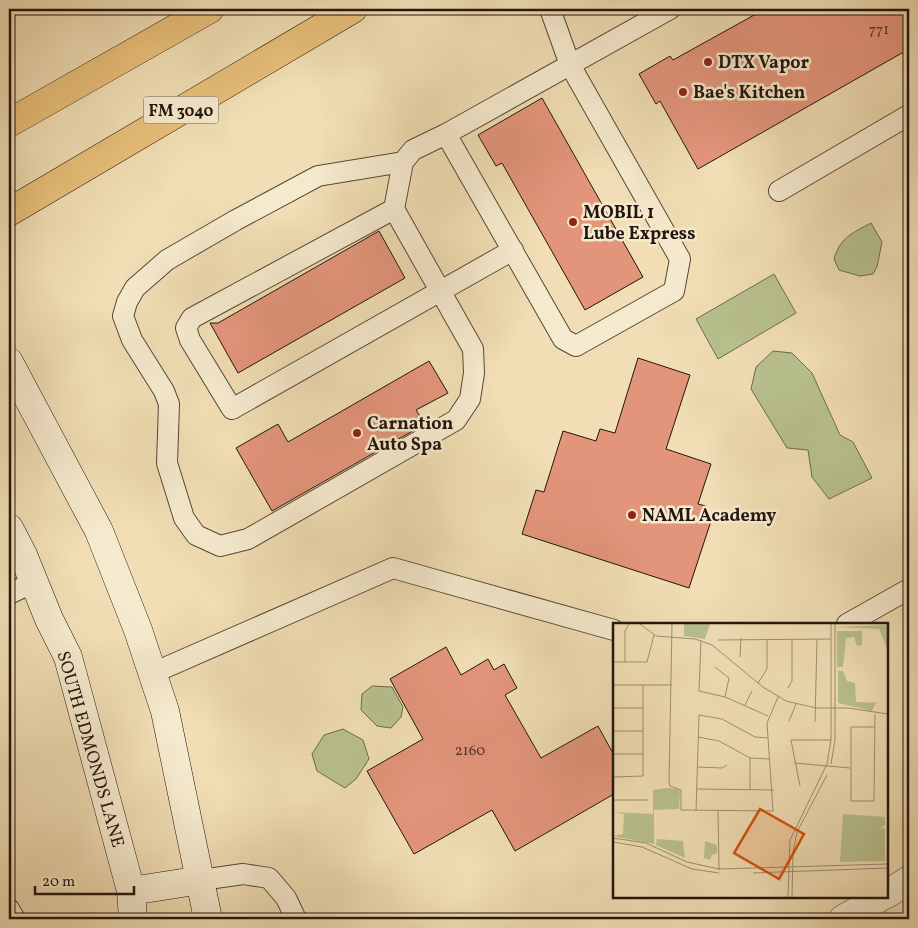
<svg xmlns="http://www.w3.org/2000/svg" width="918" height="928" font-family="Vollkorn,serif">
<rect width="100%" height="100%" fill="#f1deb4"/>
<filter id="stains"><feTurbulence type="fractalNoise" baseFrequency=".004" numOctaves="4"/><feColorMatrix values="0 0 0 0 .2 0 0 0 0 .09 0 0 0 0 .02 0 0 0 .5 -.17"/></filter>
<radialGradient id="worn" r=".72"><stop offset=".6" stop-color="#630" stop-opacity="0"/><stop offset="1" stop-color="#630" stop-opacity=".3"/></radialGradient>
<path fill="#b8c18e" stroke="#6d6b4e" d="M871,223L882,242L877,267L873,274L860,276L839,270L834,259C840,238 852,233 871,223Z
M774,274L796,313L718,359L696,319Z
M773,351L792,353L812,373L840,435L853,442L872,478L829,499L812,477L808,450L787,448L751,389L756,367Z
M372,686L392,687L403,707L401,717L391,728L377,726L361,710L362,694Z
M343,729L363,740L369,759L356,779L345,788L317,771L312,754L324,735Z"/>
<path fill="#e3957b" stroke="#22150e" d="M765,9H909V49L698,169L660,101L656,104L639,74L670,56L673,60Z
M542,98L643,277L585,310L502,163L496,166L478,135Z
M379,231L405,278L238,373L210,323H218Z
M638,358L690,375L666,449L711,464L698,504L706,506L702,519L711,521L689,588L522,534L536,490L544,492L563,431L596,441L600,429L615,433Z
M429,361L448,393L416,410L425,424L272,511L236,448L278,424L288,442Z
M446,647L461,675L488,659L494,670L504,664L517,688L505,695L541,758L598,726L614,755V794L515,851L492,810L414,854L367,771L423,739L390,679Z"/>
<g fill="none" stroke-linecap="round" stroke-linejoin="round">
<defs>
<path id="lane" d="M446,134L563,339L576,346L674,291L680,259L570,65L550,9
M403,162L318,176L236,220L167,260L135,288L127,302L123,316L132,340L164,391L169,404L167,463L184,518L196,535L220,546L248,539L456,420L470,399L474,373L473,349L394,209L403,162L413,150L446,134L670,9
M779,191L909,115
M394,209L192,318L186,328L190,340L232,409L513,250
M9,594L34,582
M847,624L909,589
M153,673L393,568L614,630
M201,880L243,874L269,878L286,898L296,919
M9,909L15,919"/>
<path id="street" d="M887,894L909,880
M843,919L881,897"/>
<path id="secondary" d="M9,362L99,531L138,630L165,711L208,919
M9,528L23,555L49,619L68,657L131,891L133,919
M131,891L201,880"/>
<path id="primary" d="M9,123L210,9
M9,212L353,9"/>
</defs>
<use href="#lane" stroke="#564738" stroke-width="22"/>
<use href="#street" stroke="#564738" stroke-width="29"/>
<use href="#secondary" stroke="#22150e" stroke-width="29"/>
<use href="#primary" stroke="#22150e" stroke-width="29"/>
<use href="#lane" stroke="#f6eace" stroke-width="20"/>
<use href="#street" stroke="#f6eace" stroke-width="28"/>
<use href="#secondary" stroke="#f6eace" stroke-width="28"/>
<use href="#primary" stroke="#e8bf7a" stroke-width="28"/>
</g>
<g fill="#8f2418" stroke="#f6eace" stroke-width="2">
<circle cx="708" cy="62" r="5"/>
<circle cx="683" cy="92" r="5"/>
<circle cx="573" cy="222" r="5"/>
<circle cx="357" cy="433" r="5"/>
<circle cx="632" cy="515" r="5"/>
</g>
<g text-anchor="middle" stroke-width="5" stroke-linejoin="round" paint-order="stroke">
<g font-size="15" fill="#523529">
<text x="879" y="34">771</text>
<text x="470" y="755">2160</text>
</g>
<rect fill="#f6eace" stroke="#625548" stroke-width="1" x="143.5" y="96.5" width="75" height="27" rx="4"/>
<g font-size="16" font-weight="bold" fill="#22150e">
<text x="181" y="116">FM 3040</text>
</g>
<g font-size="18" font-weight="bold" fill="#22150e" stroke="#f6eace" text-anchor="start">
<text x="718" y="68">DTX Vapor</text>
<text x="693" y="98">Bae's Kitchen</text>
<text x="583" y="218">MOBIL 1<tspan x="583" dy="21">Lube Express</tspan></text>
<text x="367" y="429">Carnation<tspan x="367" dy="21">Auto Spa</tspan></text>
<text x="642" y="521">NAML Academy</text>
</g>
<g font-size="18" fill="#22150e" stroke="#f6eace">
<text transform="translate(91 749) rotate(74)" y="6">SOUTH EDMONDS LANE</text>
</g>
</g>
<g transform="translate(613 623)">
<rect width="275" height="275" fill="#f1deb4"/>
<path d="M71,1H97L92,16L71,13ZM275,2V28L266,6L224,4ZM224,8H249V22L244,23L241,14L233,15L230,44H224ZM225,48H230L234,58L242,60L243,79L274,80H263L259,88L225,80ZM55,165L66,166L67,169L66,186L41,187V221L0,213L10,211L11,191L0,189L40,191V167ZM230,191L272,194V202L268,205L272,206V238L227,239ZM44,216L70,218L72,235L43,222ZM92,218L104,222V230L99,232L97,237L91,235Z" fill="#b8c18e"/>
<path fill="none" stroke="#9e8e72" stroke-width="1" d="M27,1L43,13L82,16L99,22L150,64L173,78L203,85H235L275,91M59,1L56,159L57,163L68,167V187L160,188L154,100L165,74M88,17L86,68L112,74L155,93M105,17L218,16M127,34L128,15M0,39H34L41,12M12,39V8L16,1M102,44L116,55L112,74M145,60L154,46V16M0,62H59M175,65L179,58V16M132,82L139,68M0,85H30M176,98L183,81M202,99L204,16M261,104H238V178H261L262,91M0,108H30M85,114L106,118L137,135L157,136M0,131H30M137,135V166M181,140L237,145M218,141L222,117V1M84,144L109,145L114,142M0,154L30,153V62M187,163L178,117H218M84,166L161,167M0,177H35M83,188L86,92L109,96L142,114L155,115M105,188L106,247M0,215L33,220L74,239L106,246L275,241M0,219L29,224L79,246L106,250M140,250L275,245M175,274L177,217L214,141L218,117V1M179,274L180,229L184,209L214,152"/>
<path fill="#d4520c" fill-opacity="0.15" stroke="#d4520c" stroke-width="2.5" d="M147,186L191,211L166,256L121,230Z"/>
<rect width="275" height="275" fill="none" stroke="#22150e" stroke-width="2.5"/>
</g>
<rect width="918" height="928" fill="none" stroke="#f1deb4" stroke-width="30"/>
<rect x="10" y="10" width="898" height="908" fill="none" stroke="#22150e" stroke-width="2.5"/>
<rect x="15" y="15" width="888" height="898" fill="none" stroke="#22150e"/>
<path d="M35 886v8h99v-8" fill="none" stroke="#22150e" stroke-width="2.5"/>
<text x="42" y="886" font-size="15" fill="#22150e" stroke="#f6eace" stroke-width="4" paint-order="stroke">20 m</text>
<rect width="100%" height="100%" filter="url(#stains)"/>
<rect width="100%" height="100%" fill="url(#worn)"/>
</svg>
